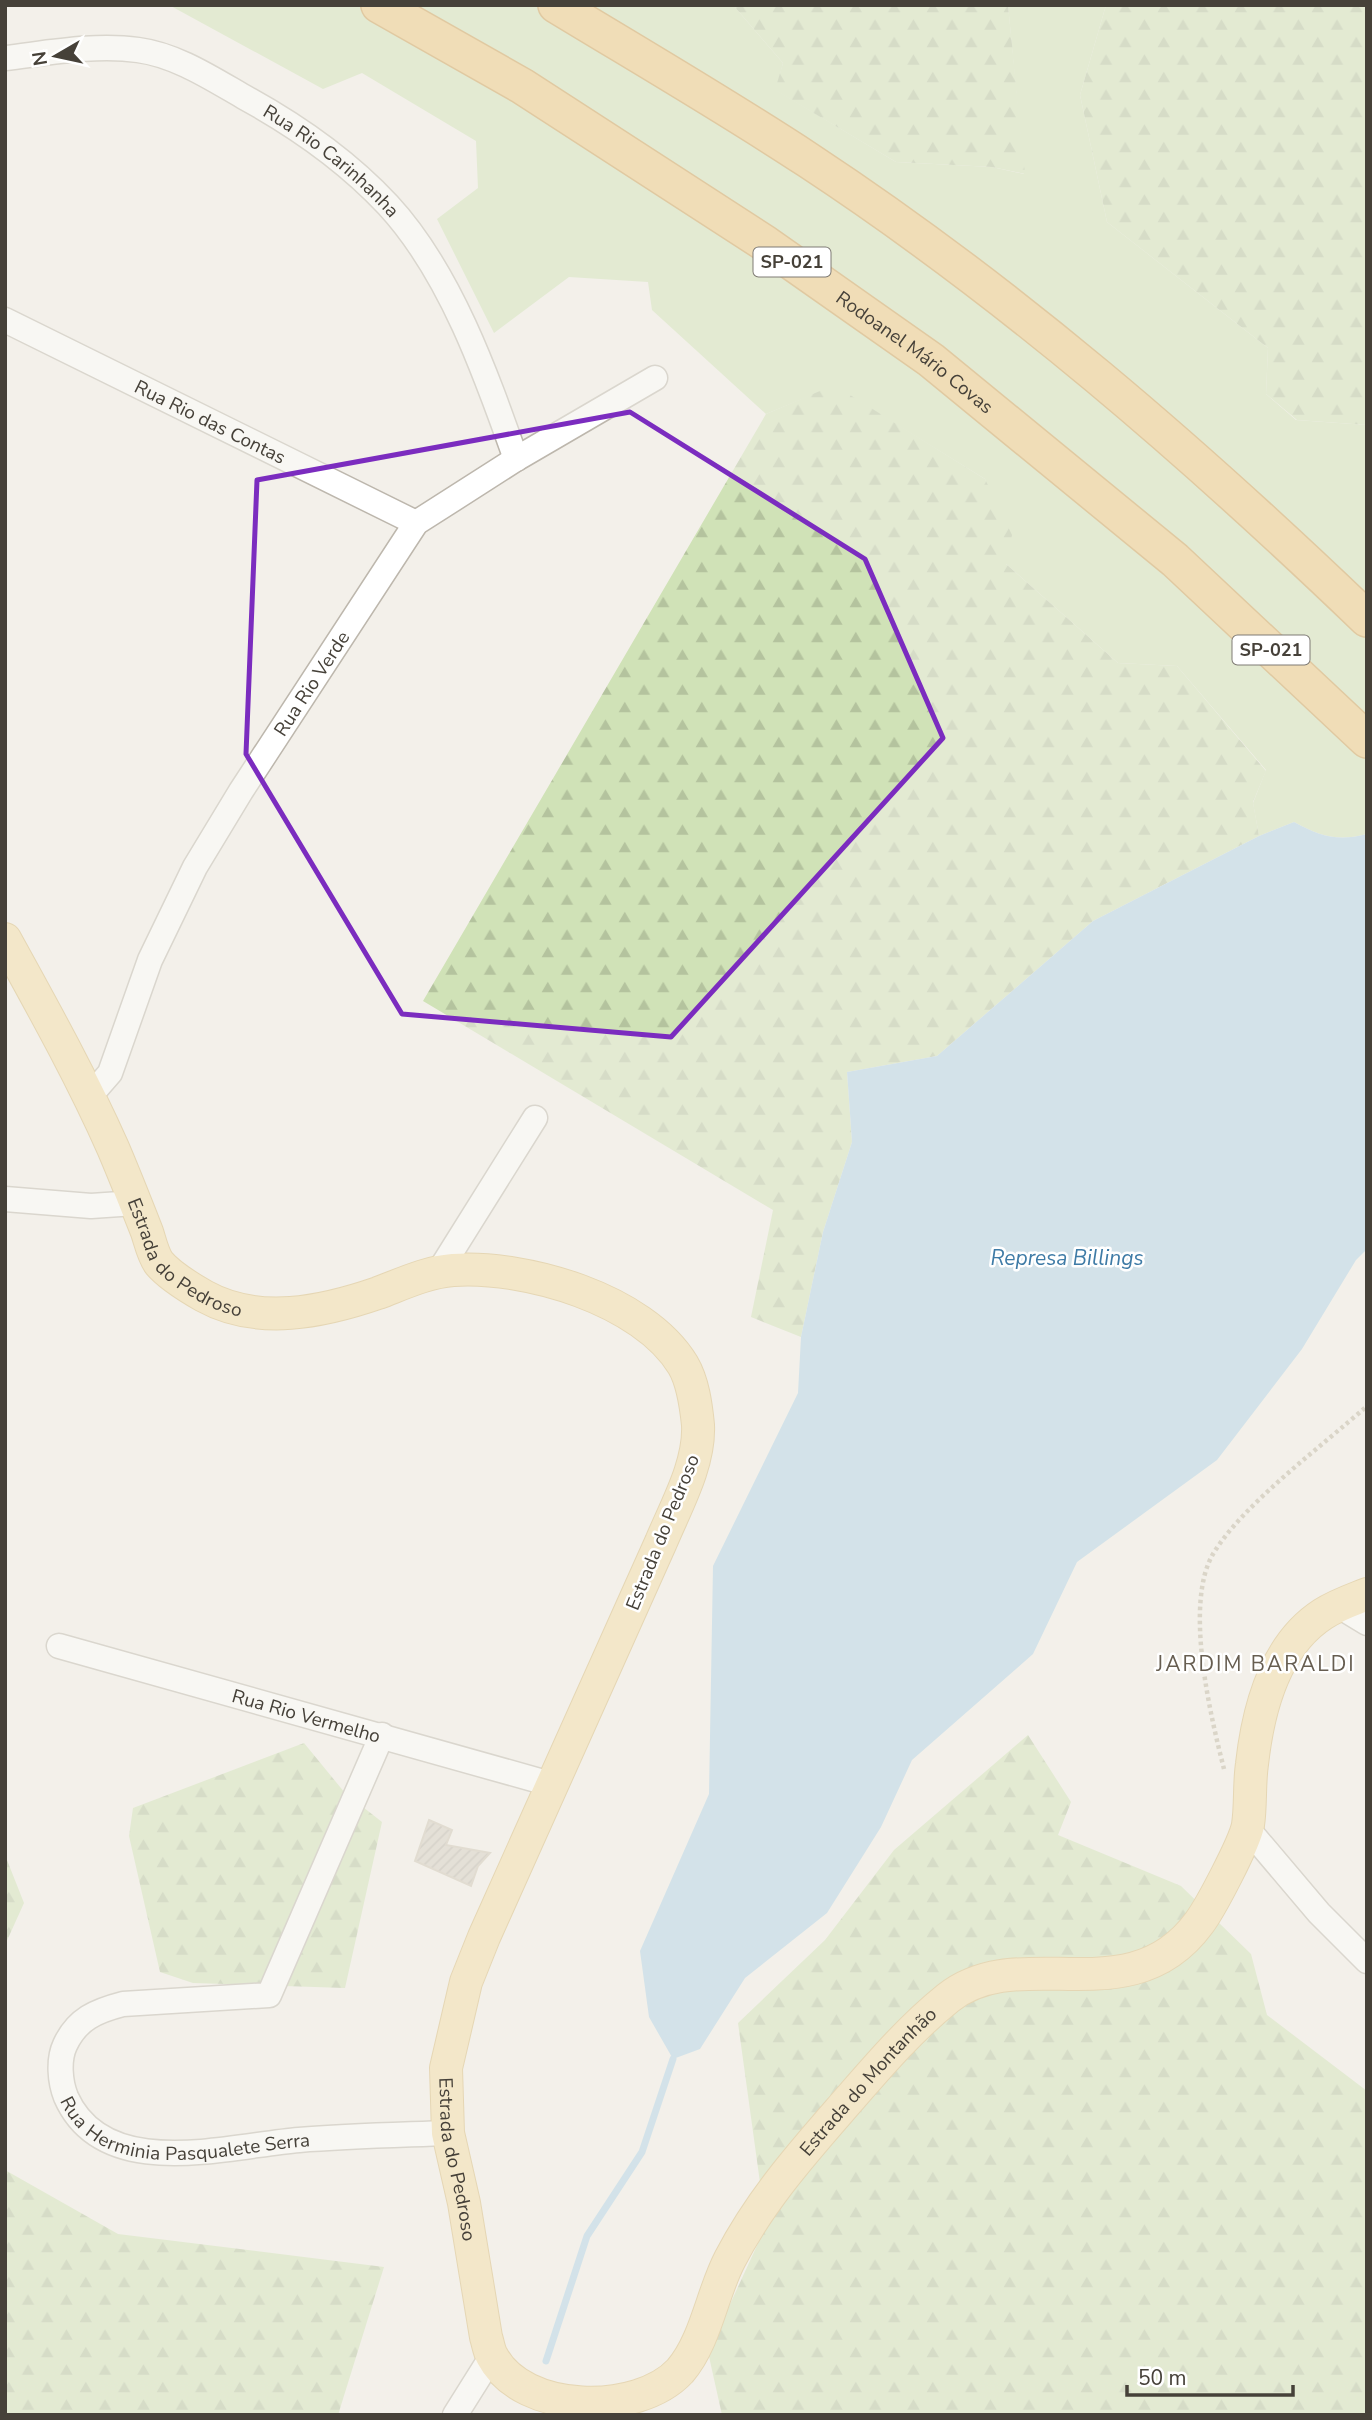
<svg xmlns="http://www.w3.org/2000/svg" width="1372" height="2420" font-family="'Nunito Sans',sans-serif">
<defs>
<pattern id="forest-firs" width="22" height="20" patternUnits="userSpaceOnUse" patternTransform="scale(1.75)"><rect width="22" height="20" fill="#d0e2b7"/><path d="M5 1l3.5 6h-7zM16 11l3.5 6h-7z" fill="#b4c39e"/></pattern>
<pattern id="building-hatch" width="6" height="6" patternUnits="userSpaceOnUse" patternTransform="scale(1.75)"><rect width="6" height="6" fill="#d3ccc0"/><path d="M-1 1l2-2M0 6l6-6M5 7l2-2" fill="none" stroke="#b6b0a6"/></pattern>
</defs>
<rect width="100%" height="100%" fill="#f3f0ea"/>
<path fill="#d0e2b7" d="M169,5H733L783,63L776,90L896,162L992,167L1024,174L1008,5H1106L1080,95L1107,222L1268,348L1266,394L1296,420L1367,425V834C1337,842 1320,836 1294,822L1259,836L1253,803L1266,770L1177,666L1118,663L1006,564L985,479L834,386L766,414L652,310L648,282L569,277L494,333L437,219L478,188L476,141L362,73L323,89Z"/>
<path fill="url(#forest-firs)" d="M733,5H1008L1025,174L992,167L896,162L775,90L783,63Z
M1106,5H1367V425L1297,420L1266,394L1268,348L1107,222L1080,95Z
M834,385L985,479L1012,535L1006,564L1118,663L1177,666L1266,771L1253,802L1259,836L1093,921L937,1056L847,1072L852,1142L823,1232L801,1337L751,1317L773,1210L423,1001L766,414Z
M1028,1735L1071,1802L1058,1835L1181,1886L1251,1954L1267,2015L1367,2091V2415H722L708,2352L766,2226L738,2023L825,1940L894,1850Z
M304,1743L345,1793L382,1822L345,1988L193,1983L160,1972L129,1836L133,1808Z
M5,1855L24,1903L5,1945Z
M5,2170L118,2234L384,2267L338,2415H5Z"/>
<path fill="#add1e8" d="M1294,822C1320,836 1337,842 1367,834V1249L1356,1260L1302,1349L1217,1460L1077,1562L1033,1654L912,1760L881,1827L827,1913L745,1978L700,2049L673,2059L649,2017L640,1951L709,1794L713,1566L798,1393L801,1337L823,1232L852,1142L847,1072L937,1056L1093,921L1259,836Z"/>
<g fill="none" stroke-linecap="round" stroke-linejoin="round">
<path stroke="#add1e8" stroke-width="7" d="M546,2361L587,2236L642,2152L673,2059"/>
</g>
<path fill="url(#building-hatch)" stroke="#cdc3b4" stroke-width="2" d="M429,1820L452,1830L446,1845L490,1853L478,1866L471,1886L415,1861Z"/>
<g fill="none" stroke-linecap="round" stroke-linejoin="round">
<defs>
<g id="minor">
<path id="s1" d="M5,58C48,53 95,44 138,50C176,55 211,78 244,97C297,126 346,160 388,205C450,272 486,374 516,459"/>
<path id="s2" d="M5,320L416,523"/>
<path id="s3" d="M90,1096L110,1073L150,960L195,867L241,791L416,523L516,459L655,378"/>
<path d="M5,1199L91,1206L135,1203"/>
<path d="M438,1273L535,1118"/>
<path d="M1339,1606L1367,1623"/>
<path id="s4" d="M59,1646L554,1785"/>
<path id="s5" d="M382,1735L269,1995L123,2004C96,2011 77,2019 65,2045C58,2060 60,2082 66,2097C104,2183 227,2146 299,2140C349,2136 398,2135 448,2133"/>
<path d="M1247,1828L1319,1913L1367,1961"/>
<path d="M455,2415L492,2356"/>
</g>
<g id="major">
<path id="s6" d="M5,939C43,1008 81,1076 113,1148C125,1176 136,1204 147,1232C150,1241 153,1255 159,1263C169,1275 190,1288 204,1296C258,1326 323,1312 378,1293C402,1284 427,1272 453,1270C525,1265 643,1299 683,1365C693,1382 696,1405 698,1425C700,1464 676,1506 661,1542L484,1937L466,1982L446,2068L448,2133L464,2203L486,2337C488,2343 489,2351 492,2356C523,2415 638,2416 680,2371C706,2341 712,2293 730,2259C759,2203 798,2158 839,2111C874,2071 907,2031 948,1998C1021,1940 1130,2017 1199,1923C1211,1907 1245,1842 1248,1825C1251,1805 1249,1784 1252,1764C1258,1710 1275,1645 1323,1614C1337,1605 1352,1600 1367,1594"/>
</g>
<g id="highway">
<path id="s7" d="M379,5L522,86L766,244L931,360L1175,560L1367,740"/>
<path d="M556,5C640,56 726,106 808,160C1010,293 1193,452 1367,619"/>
</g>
</defs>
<use href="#minor" stroke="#bdb7ad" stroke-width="27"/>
<use href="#major" stroke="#d6b774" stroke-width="34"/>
<use href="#highway" stroke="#cb9a4b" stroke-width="38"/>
<path stroke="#bdb3a0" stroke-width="4.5" stroke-dasharray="3.5 3.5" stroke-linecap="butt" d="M1224,1769C1210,1714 1184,1604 1213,1554C1242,1505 1322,1446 1367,1406"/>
<use href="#minor" stroke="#fff" stroke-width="24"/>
<use href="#major" stroke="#f3dba3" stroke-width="32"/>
<use href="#highway" stroke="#edc57a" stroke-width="35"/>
</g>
<path d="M0 0H1372V2420H0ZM630,412L865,559L943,738L671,1037L402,1014L246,754L257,480Z" fill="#f3f0ea" fill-opacity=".55" fill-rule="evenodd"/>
<path fill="none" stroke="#7b2cbf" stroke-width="5" stroke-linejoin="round" d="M630,412L865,559L943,738L671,1037L402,1014L246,754L257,480Z"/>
<g text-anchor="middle" stroke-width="5" stroke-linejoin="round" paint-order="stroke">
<g fill="#fff" stroke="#7e7a74" stroke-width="2">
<rect x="753.5" y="247.5" width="77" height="29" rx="5"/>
<rect x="1232.5" y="635.5" width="77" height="29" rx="5"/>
</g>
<g font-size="18" font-weight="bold" fill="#464139">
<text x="792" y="268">SP-021</text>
<text x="1271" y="656">SP-021</text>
</g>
<g font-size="19" fill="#464139" stroke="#fff">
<text dy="7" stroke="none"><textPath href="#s1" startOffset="359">Rua Rio Carinhanha</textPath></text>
<text dy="7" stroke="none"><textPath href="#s7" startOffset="639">Rodoanel Mário Covas</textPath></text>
<text dy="7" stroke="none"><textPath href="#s2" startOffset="229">Rua Rio das Contas</textPath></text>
<text dy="7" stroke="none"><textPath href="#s3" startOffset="471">Rua Rio Verde</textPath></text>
<text dy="7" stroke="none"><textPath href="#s6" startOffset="373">Estrada do Pedroso</textPath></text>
<text transform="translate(662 1532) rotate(-68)" y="7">Estrada do Pedroso</text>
<text dy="7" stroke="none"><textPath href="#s4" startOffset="257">Rua Rio Vermelho</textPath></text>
<text dy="7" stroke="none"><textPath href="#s6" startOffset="2541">Estrada do Montanhão</textPath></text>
<text dy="7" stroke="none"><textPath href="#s5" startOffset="690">Rua Herminia Pasqualete Serra</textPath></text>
<text dy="7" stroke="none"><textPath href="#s6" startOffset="1780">Estrada do Pedroso</textPath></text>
</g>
<g font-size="21" font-style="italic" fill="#3e7ba6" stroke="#fff">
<text x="1067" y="1265">Represa Billings</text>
</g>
<g font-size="21" letter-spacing="2" fill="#675e51" stroke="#fff">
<text x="1256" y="1671">JARDIM BARALDI</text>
</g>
</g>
<rect width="1372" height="2420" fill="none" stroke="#464139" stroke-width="14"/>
<g transform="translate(56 56) rotate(261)" stroke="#ffffff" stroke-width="5" paint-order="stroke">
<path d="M0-5L12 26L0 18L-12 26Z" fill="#464139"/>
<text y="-10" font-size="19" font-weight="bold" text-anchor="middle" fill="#464139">N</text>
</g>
<path d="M1127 2385v10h166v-10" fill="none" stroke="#464139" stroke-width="3.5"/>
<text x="1138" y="2385" font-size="21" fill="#464139" stroke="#ffffff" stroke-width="5" paint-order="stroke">50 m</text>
</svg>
